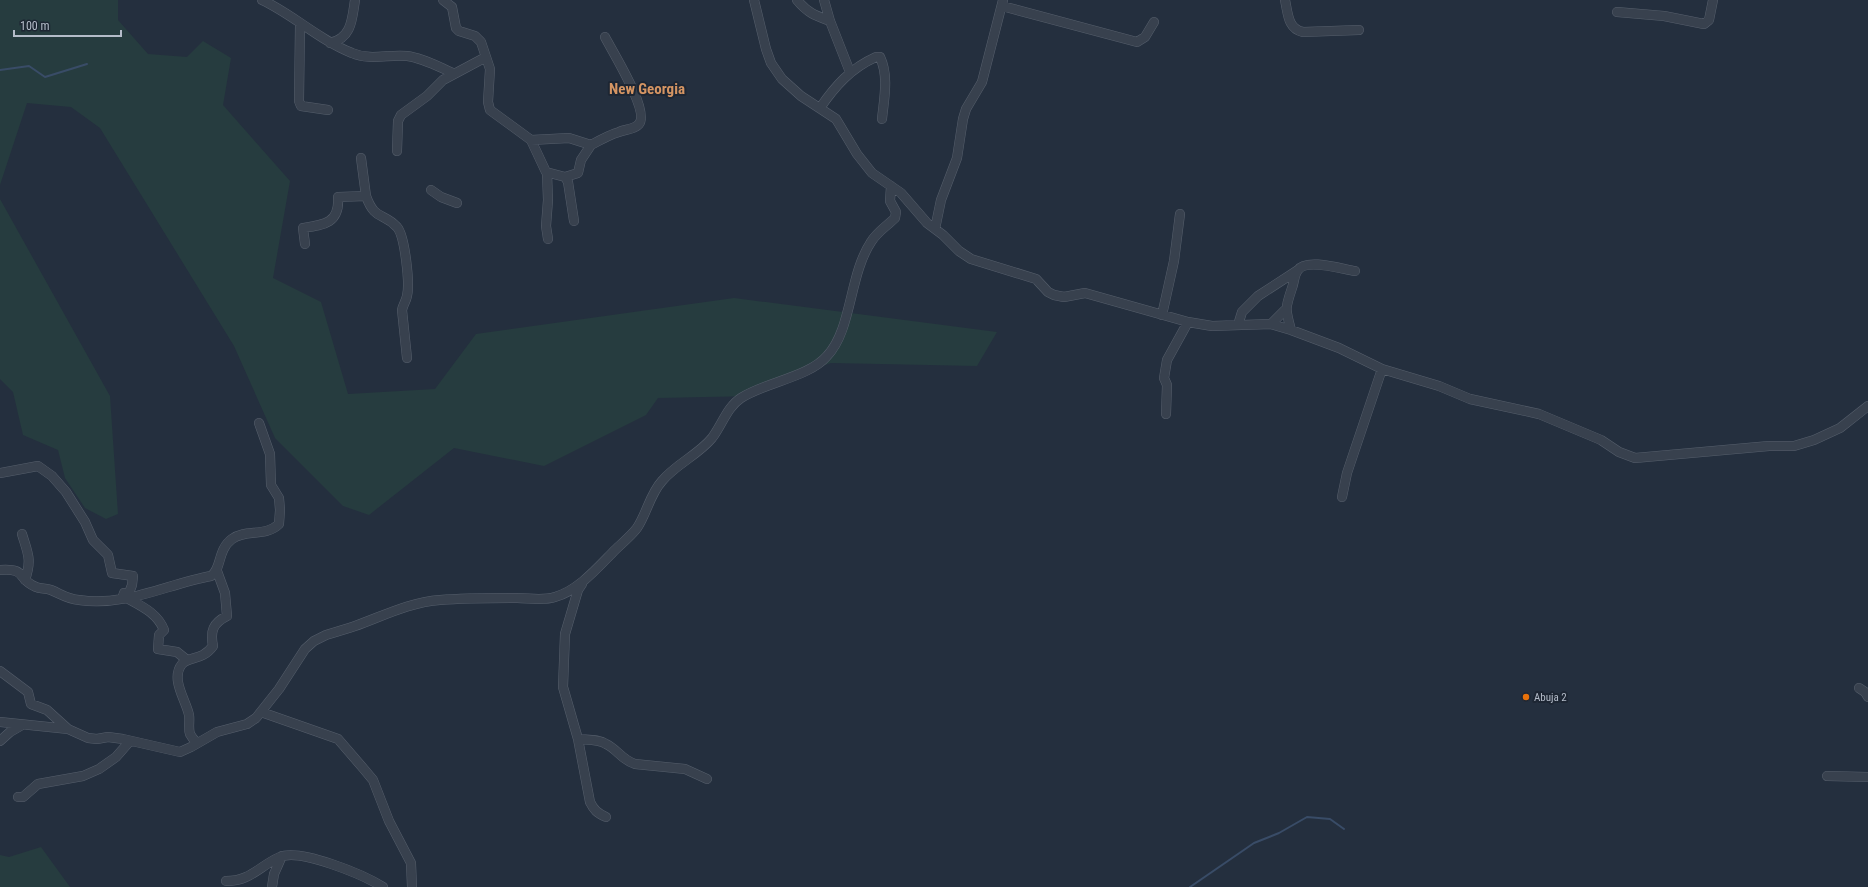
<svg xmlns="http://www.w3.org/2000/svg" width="1868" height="887" font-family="'Roboto Condensed',sans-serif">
<rect width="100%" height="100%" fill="#242f3e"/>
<path fill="#263c3f" d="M0,0H118V20L148,54L187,57L203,41L231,58L223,105L290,181L273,278L321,302L348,394L435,389L476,334L734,298L997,332L977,366L831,363L779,381L754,396L658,398L646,415L544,466L454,448L369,515L343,506L275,438L234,346L100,128L71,107L27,103L0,185Z
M0,199L110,396L118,514L106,519L85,508L65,478L58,450L23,435L13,392L0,379Z
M41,847L70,887H0V855L9,857Z"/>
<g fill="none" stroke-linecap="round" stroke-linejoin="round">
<path stroke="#394c67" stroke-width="2" d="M0,70L29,66L45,77L87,64
M1190,887L1254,843L1279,833L1307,817L1330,819L1344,829"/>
<defs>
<path id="minor" d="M262,0C294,15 319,40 352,53C371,61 388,54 407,56C423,58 439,67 453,73
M443,0L452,7L456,28L459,31L475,36L481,42L490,69L488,102L490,110L531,140L569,138L591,145C600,140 609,135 619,132C625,129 634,130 639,124C650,111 612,51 605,37
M754,0L766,49L771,63L782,79L801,96L836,119L857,154L872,173L901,193L927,223L943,235L959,251L971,259L1036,279L1048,292L1054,295L1064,297L1085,293L1188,322L1212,326L1271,324L1291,330L1339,348L1382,369L1439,386L1470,399L1539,414L1601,440L1619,452L1635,458L1769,446H1794L1814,440L1840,428L1868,406
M797,0C808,13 814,15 830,21
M824,0L830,21L850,72
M1285,0C1288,14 1288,29 1303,32L1359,30
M1002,6L1137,42L1145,37L1154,22
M1617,12L1664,16L1704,24L1709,20L1713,0
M300,24L299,101L301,106L328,110
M330,43C352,38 352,19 355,0
M820,108C835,86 851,68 876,57H880C889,76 884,99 882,119
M531,140L546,172L565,177L578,173L581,160L591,145
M397,151L398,121L401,115L427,96L443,80L486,57
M361,158L366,196
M547,173L548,200L546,226L548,239
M565,177L568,182L574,221
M431,190L441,197L457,203
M935,229L941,200L957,158L963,119L966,109L982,82L1003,0
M305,244L303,228C324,225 340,223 338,197L366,196C375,221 383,212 397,227C405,236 410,284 407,296C406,301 403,305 402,310L407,358
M1162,315L1174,261L1180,214
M1271,324L1285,310
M1238,325L1242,312L1258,296L1298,270
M1291,330C1285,308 1285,309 1292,288C1294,283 1294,275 1298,270C1306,258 1342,269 1355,271
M1166,414L1167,385L1164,378L1167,360L1188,322
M0,473L38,466L52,476L66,492L85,522L93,540L108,555L112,573L133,576L132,585L129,593H124L123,596C139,605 157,612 164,630L159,635L158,649L177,652L187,660
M1342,497L1347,473L1382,369
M22,534C28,554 32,559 25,580
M0,570C28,568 16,579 36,587C40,589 46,588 51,590C61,594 67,599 79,600C126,607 167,584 211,576C222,569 217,550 232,539C246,529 266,537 279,524L280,510L279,498L271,485L270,454L259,423
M582,584L578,590L565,634L563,687L578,739L590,802C594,810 597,813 606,817
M0,671L28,692L31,704L47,710L68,729
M1859,688L1865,692L1868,697
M261,712L338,739L363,768L373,780L389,821L411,863L412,887
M0,722L68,729L88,738L97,739L108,737L123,739L180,752L191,747L217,732L247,724L256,718L279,689L305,649L314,641L326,635C336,632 346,629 355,626C383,616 410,602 440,600C465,598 491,598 517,598C529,598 543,601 555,597C579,590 598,567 615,550C622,543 631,536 637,528C647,513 650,494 662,481C676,464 698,455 712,438C722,425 727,407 741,398C766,382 809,377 827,356C852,330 849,275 871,242C877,232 887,226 895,218L896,212L890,201L891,186
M578,739C587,740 599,739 606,744C617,749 622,760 635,764L685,769L707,779
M0,741L10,732L22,725
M197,743C194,740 192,738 190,734C188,728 190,721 189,715C186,700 170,679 182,664C189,656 202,661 213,646C210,631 213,623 227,616L225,593L217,571
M1827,776L1868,777
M18,797H23L38,784L83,776L99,769L116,757L130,741
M226,881C251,881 259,866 280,857C300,848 364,875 383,887
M272,887L274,874L282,856"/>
</defs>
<use href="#minor" stroke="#565f6c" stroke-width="10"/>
<use href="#minor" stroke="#38414e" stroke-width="9"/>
</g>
<circle fill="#e8710a" stroke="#1d2633" stroke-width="1.5" cx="1526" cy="697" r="4"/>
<g text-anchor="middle" stroke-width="4" stroke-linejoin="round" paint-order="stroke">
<g font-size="11" fill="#b4bcc9" stroke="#1d2633" text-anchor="start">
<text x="1534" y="701">Abuja 2</text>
</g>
<g font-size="15" font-weight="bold" fill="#d59563" stroke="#1d2633">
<text x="647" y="94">New Georgia</text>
</g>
</g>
<path d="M14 30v6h107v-6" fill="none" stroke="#b4bcc9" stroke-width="2"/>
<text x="20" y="30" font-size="12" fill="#b4bcc9" stroke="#1d2633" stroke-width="3" paint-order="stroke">100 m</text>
</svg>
